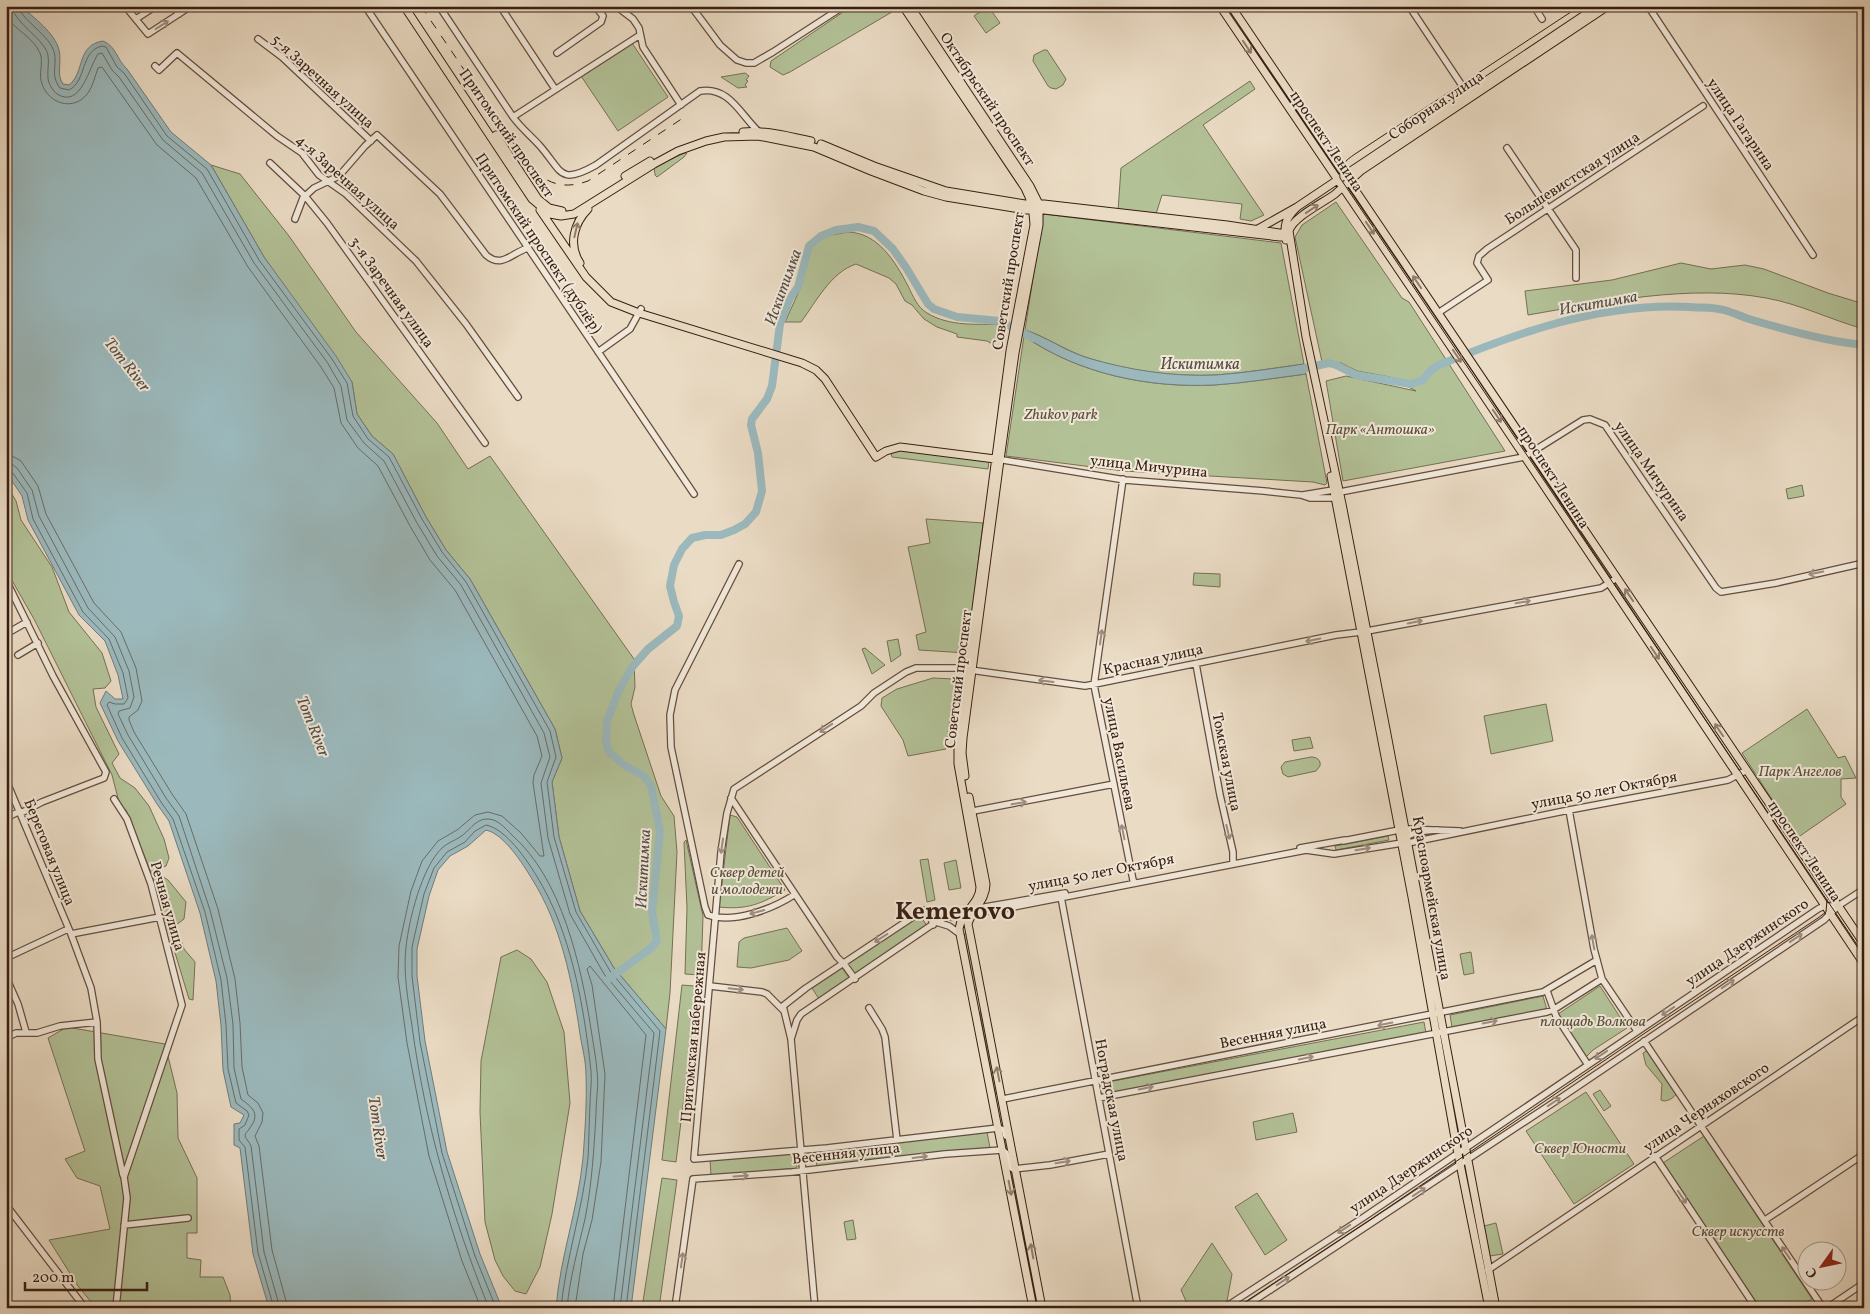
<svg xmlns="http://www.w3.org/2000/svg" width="1870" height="1314" font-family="Vollkorn,serif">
<rect width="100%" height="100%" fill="#eadbc4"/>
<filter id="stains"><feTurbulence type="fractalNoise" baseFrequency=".004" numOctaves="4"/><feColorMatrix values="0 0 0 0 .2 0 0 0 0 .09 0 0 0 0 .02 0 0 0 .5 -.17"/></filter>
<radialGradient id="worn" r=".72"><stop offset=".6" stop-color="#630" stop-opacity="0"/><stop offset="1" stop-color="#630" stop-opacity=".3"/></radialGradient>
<path fill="#b3c197" stroke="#757054" d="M852,6H895L897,9L790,72L783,75L770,67L771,61Z
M988,6L1000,23L986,33L974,16Z
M632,43L668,97L618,131L581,76Z
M1044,50H1047L1066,79L1063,85L1056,89L1051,88L1048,86L1033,61L1034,55Z
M745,73L749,76L746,80L748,81L745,85L747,87L738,88L721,77Z
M1250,81L1255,89L1203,125L1264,215L1251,221L1240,219L1242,204L1162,195L1156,214L1118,211L1121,168Z
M685,153H687L684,157L657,177L655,175L654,166Z
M211,165L240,174L289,236L356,332L437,423L468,469L490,456L634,659L635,687L631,704L634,715L661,796L674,816L677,852L670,993L666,1029L614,968L580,911L559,837L552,782L562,758L555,729L470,579L446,550L426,517L393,454L372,436L357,414L352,382L264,257Z
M1336,202L1402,298L1409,302L1505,451L1343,481L1326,381L1346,376L1416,391L1390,377L1357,371L1341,363L1322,362L1295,237L1302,225Z
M1043,214L1281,243L1304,364C1275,368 1245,373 1216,375C1173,377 1129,371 1088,358C1066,351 1047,337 1025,330Z
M848,232C878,233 895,261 908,286C913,296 917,307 927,313C950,327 978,324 1003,324L1005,335L997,340L994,345L987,341L957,337V334L937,327L924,319L912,305L905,301L896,284L889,278L856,264C831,272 816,302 801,322H785L800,289L806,262V250L822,237Z
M1681,263L1711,269L1745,265L1764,269L1828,293L1864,304V329C1831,320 1800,304 1766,298C1691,284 1603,302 1528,315L1525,291L1612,280Z
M1024,336C1079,374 1148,388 1214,385C1245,383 1275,378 1306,374L1327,483L1325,485L1313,482L1124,471L1006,456Z
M895,449L989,460L988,469L892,457L891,453Z
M6,484L16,501L21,520L52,567L69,612L102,653L111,681L105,688L93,689L96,707L119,754L112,763L120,778L135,788L149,806L164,839L169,858L166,866L158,869L160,875L168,880L186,902L184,919L176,925L184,949L195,962L193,1000L189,999L150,870L126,810L120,806L112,775L34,619L6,570Z
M1802,485L1804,496L1788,499L1786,489Z
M926,519L983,523L967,653L919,650L916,635L926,632L908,547L930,543Z
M1194,573L1220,574V587L1193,585Z
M898,639L901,655L891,662L887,641Z
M865,648L885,665L872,674L862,649Z
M933,678L955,679L946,749L908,756L903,740L881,706L882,698L897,689Z
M1546,704L1553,741L1491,754L1484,716Z
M1807,709L1838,758L1845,756L1856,778L1841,779V797L1846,804L1797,838L1742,753Z
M1310,737L1313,748L1294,751L1292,740Z
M1311,757C1317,757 1321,760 1320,766L1316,771L1288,777L1283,774L1281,767L1285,762Z
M730,815L737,817L785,890C761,904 747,910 719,907Z
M1388,836L1389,840L1336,850L1335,846Z
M686,840L703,916L701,975L685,974L687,908L684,842Z
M928,859L935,900L927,902L920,860Z
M956,860L961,888L949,890L944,863Z
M920,915L927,926L854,975L846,964Z
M787,928L802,951L789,960L751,968L737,967L739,942L744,938Z
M964,934H968L979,989L974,990Z
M517,950L531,959L547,982L564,1032L570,1103L552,1214L540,1267L526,1294L515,1291L503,1276L495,1260L485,1222L480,1112L481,1061L501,957Z
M1471,952L1474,973L1464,975L1460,954Z
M842,968L850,979L819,999L812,988Z
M682,985L694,986L695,991L697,992L676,1162L662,1160Z
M1600,986L1627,1028L1593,1050L1586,1057L1558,1014Z
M1543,996L1547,1010L1452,1027L1450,1015Z
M980,1012H982L999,1093L995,1094Z
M1424,1022L1426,1033L1110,1094L1108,1092L1106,1084L1108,1082Z
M67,1027L165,1044L177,1093L178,1138L197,1178V1233H187V1258L201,1260L200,1277H223L230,1295L231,1308H96L78,1286L49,1240L110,1229L100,1186L77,1178L65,1159L85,1151L48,1038Z
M1648,1050L1677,1093C1674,1098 1666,1103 1661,1100L1662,1084L1646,1065L1643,1053Z
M1600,1090L1611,1106L1604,1111L1593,1094Z
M1586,1092L1634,1164L1574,1204L1526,1131Z
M1293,1113L1297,1132L1256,1140L1253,1122Z
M987,1132L990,1148L817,1167L815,1151Z
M1704,1136L1812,1299L1798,1308H1760L1663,1163Z
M795,1150L797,1168L711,1176L710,1159Z
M662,1178L677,1180L659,1308H642Z
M1015,1178L1037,1300H1034L1011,1179Z
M1257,1193L1287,1240L1265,1255L1235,1207Z
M853,1220L856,1239L847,1240L844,1222Z
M1496,1223L1503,1254L1490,1256L1484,1226Z
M1212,1243L1232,1274L1227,1301L1217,1308H1189L1181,1290Z"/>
<path fill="#9bb9bd" stroke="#737b78" d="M6,6H21C34,18 55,33 59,50C62,63 56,74 63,84L69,85C85,73 76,45 103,41C116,46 117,60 127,69L171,132L211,165L264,257L336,356L352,382L357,414L372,436L393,454L426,517L446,550L470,579L555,729L562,758L552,782L559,837L580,911L614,968L666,1029L631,1308H556C560,1257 578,1209 583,1158C585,1131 587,1102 586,1075C586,1061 582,1047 580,1034C572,980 561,925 532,879C523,864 504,834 486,830L468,846L450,856L438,870L429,896L417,949V976L425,1041L447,1152L480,1254L502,1308H269L253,1254L240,1148L234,1145V1124L240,1123L244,1115L231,1107L223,1070L221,1025L216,981L200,913L169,821L157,804L118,741L100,703L106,691L115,699H123L118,675L105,641L79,615L28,520L22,496L6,472Z
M1025,330C1047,337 1065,351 1088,358C1129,370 1172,377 1216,375C1245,373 1275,368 1304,364L1306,374C1275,378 1245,383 1214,385C1148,388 1079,374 1024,336Z"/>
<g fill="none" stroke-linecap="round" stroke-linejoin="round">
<path stroke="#696c67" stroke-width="1" d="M12,6C13,20 37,35 45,48C51,57 47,67 48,78C48,83 53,91 57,94C81,109 89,67 98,54L102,53L112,70L119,77L163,140L202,173L254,263L327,362L341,386L347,420L364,443L384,461L417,523L437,556L461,585L544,733L550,757L541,783L548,838L570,914L604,974L654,1033L620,1308
M18,6C20,18 47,34 53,49C59,63 49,74 60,88L69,90C87,81 80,51 102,46L106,47L117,67L124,73L167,136L207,169L259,260L332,359L347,383L353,416L368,439L389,457L422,519L442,552L466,582L550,731L556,757L547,782L554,837L576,912L610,971L660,1031L626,1308
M6,16C15,30 33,37 40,53C44,63 38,74 42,84C49,104 74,112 88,93C93,86 95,76 98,68L102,67L157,145L196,178L248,267L321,367L334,388L341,423L358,448L378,466L410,526L430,560L455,590L537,736L542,756L534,775L533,783L544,856H540L521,833L502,816L488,812L475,815L457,830L438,841L422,861L411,891L399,946L398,977L407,1043L429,1156L462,1261L481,1308
M6,456L14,457L21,461L38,486L46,514L94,603L121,632L136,668L142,701L138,710L129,717V720L134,732L172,794L186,814L218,909L235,979L240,1023L242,1067L248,1095L258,1103L263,1113L262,1122L255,1136L259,1146L272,1250L288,1308
M6,464H12L17,468L32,490L39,516L88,608L115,637L129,671L134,697L130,708L119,711L118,714L128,735L166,798L179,816L210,910L227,978L233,1024L234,1068L241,1099C253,1108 261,1114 249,1129C248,1132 245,1132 245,1136C246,1139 250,1143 251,1146L264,1252L280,1308
M6,470L12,472L27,493L33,519L83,612L109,639L123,673L128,698L124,704H115L109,702L107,705L122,738L161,802L173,819L205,912L221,980L226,1025L228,1069L236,1103L247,1111L249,1115L245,1125L239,1129V1140L245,1147L258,1253L274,1308
M489,1308C452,1217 425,1123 412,1026C408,1000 403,973 406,947C409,919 422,867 442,848C447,843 454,841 460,837C469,832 474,820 486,819C497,818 505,828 512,835C562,879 581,965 591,1029C593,1043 596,1057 597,1071C599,1085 596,1099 596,1113C594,1149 592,1184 585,1219C578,1249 570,1277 567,1308
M496,1308L475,1256L442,1153L420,1042L412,976V947L424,894L434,868L447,852L465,842L475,831L486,825C506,829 526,859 536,875C571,931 584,1006 591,1071C592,1082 590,1094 590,1105C589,1123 589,1141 588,1158C583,1209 566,1257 561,1308
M575,1308L583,1254L592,1220L601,1162L605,1074L592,985L587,969L590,966L646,1035L613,1308"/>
<path stroke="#9bb9bd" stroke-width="8" d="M1297,370L1329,363L1336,365L1356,375L1411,384L1423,380L1430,371L1437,366C1516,333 1602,302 1690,307C1701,308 1713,307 1724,310C1732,312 1740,316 1749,319C1782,329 1829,342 1864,345
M610,978L650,949L657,941L652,912L660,831L651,786L644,776L624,765L609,752L606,742L607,721L619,690L633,666L648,649L677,626L679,616L674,602L670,586L674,565L682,549L692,538L705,535H721L734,530L745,524L756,512L762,491L758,453L751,425L752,419L767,399L772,386L780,324L790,298L798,287L809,246L821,236L836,230L858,227L874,231L893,249L907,269L928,304L934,309L957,317L1000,321L1033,338"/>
<defs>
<path id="minor" d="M125,6L148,34L191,6
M174,6L179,14
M365,6L694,494
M439,6L513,117L640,35
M500,6L555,89
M616,6L633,19L639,28L643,47L681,105
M691,6L720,45L737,60L746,63H754L773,52L844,6
M1409,6L1469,96
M1534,6L1542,19
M1648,6L1813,255
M136,19L156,6
M258,39L282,57L371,141
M557,53L601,22L603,16L595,6
M155,66L159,70L177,53L277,136L302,153L319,175L346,194L416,261L466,324L518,397
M513,117C521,128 531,136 540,146C562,171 559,186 596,165L700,91C729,86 740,114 758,131
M1507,148L1576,250V278
M270,163L305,196L327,223L485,443
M295,219L303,198L314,188L339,176L365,146L377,135L440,194L486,255C502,269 511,253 528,248
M1438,313L1488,280L1477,263L1479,256L1487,249L1703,106
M598,352L630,329L641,309
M997,459L1125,480L1264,491L1301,495L1310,498H1334
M1123,479L1094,685L1133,880L1135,883
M1340,492L1524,457L1583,420L1590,419L1605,425L1716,588L1721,592L1776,583L1864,563
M1303,495L1333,490
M739,564L675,690L670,715L671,747L705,907L708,915C734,924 772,909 794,895
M6,580L53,676L106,772L104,778L42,802L21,813
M1367,631L1601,588L1617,578
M6,634L27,622
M18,655L38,643
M1196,664L1220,795L1233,852V864
M6,780L71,934L91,988L97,1022L98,1059L123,1175
M731,798L837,957L844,964L855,979
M114,799L127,819L151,884L182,1005L124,1177L127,1198L116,1308
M1569,810L1594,949L1602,979L1637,1031
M968,812L1114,784
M6,818L20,811
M1406,829L1460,831
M1343,841L1399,830
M1408,843L1569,810L1728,780L1747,770
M1300,848L1345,840
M1061,897L1138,1308
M979,908L1065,893
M936,922L949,926L960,934
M71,934L160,917
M6,958L68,929
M6,977L18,1004L26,1032
M710,986L762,992L767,994L784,1011
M1547,991L1556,1016L1588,1065
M869,1008L882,1029L885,1037L897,1140
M6,1038L16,1033H37L60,1026L97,1022
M791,1039L797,1020L801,1014L936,922L947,917L1003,909L1306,850L1334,854L1402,843C1407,831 1426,831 1438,830
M1644,1041L1823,1308
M1099,1098L1547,1012L1553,1010L1602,979
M1003,1099L1543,992L1597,960
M1006,1136L1004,1130L998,1128L827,1148L694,1159L721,852L727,813L734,789L861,706L874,693L906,672L916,668H956L1085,686L1336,635L1361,632
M1655,1156L1756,1308
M6,1205L85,1308
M1765,1220L1864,1154
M124,1225L188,1218
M1488,1270L1864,1016
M675,1308L693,1179L792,1172L945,1154L1002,1150L1006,1153L1010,1167L1013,1169L1050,1165L1109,1154
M815,1308L791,1039L783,1006L806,988L922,911L924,910L931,918L933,925
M1224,1308L1364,1217L1818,909L1824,906H1838
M1243,1308L1562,1097L1824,920L1838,906L1864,889
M1827,1308L1864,1283"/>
<path id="major" d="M404,6L532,199L550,214L561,216L574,214L654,164L678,151L706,141L724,137L758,136L814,147L871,171L924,191L946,197L1026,210H1044L1280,237L1289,235
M903,6L1025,188C1032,201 1033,210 1034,225L1010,351L958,745V764L980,887C980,904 961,912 959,929L1033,1308
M910,6L1030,186L1039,204V225L1015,353L1000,460L963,738L962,753L965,776
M1220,6L1470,375L1864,964
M1231,6L1864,944
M743,132C766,130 789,136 811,141
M496,135L538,199L549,208L562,211
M821,144L874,166L946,191L1025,204H1044L1227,225L1286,234
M625,176L650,161
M540,210L586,277L611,302L639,313L802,363L816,370L825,379L876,457L886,451L900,447L995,459
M1258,229L1297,207L1598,6
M1286,240C1283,225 1286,218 1297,207
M580,263C568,245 574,223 588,209
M1331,476L1412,897L1456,1144L1489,1308
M969,797L986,884C986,901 972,909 968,924L1042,1308
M1496,1308L1386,729L1342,504L1306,337L1289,231C1293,217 1323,203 1335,194C1344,186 1353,178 1362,170L1608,6"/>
</defs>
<use href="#minor" stroke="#644d3e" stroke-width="8"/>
<use href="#major" stroke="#371e11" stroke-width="9"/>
<use href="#minor" stroke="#f1e8d9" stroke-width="5.5"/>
<use href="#major" stroke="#eadbc4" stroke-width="7"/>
<path stroke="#371e11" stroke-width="1" d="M1580,6L1355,154C1346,160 1338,167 1340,178L1864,955
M1236,1308L1367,1222L1645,1033L1818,918L1826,912L1827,900"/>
<path stroke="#371e11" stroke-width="1" stroke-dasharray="9 9" stroke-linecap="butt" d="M421,6L525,160C543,182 560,191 588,181L683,118"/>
</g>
<defs><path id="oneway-shaft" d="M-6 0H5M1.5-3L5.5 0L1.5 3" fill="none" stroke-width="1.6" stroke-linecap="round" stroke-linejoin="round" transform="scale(1.25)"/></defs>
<g stroke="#9d8d7f">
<use href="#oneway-shaft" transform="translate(162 25) rotate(-32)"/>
<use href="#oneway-shaft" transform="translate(1816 573) rotate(168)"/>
<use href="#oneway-shaft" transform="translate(1523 602) rotate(-10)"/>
<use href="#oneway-shaft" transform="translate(1415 622) rotate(-11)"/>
<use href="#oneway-shaft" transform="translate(1101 637) rotate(-82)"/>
<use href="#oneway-shaft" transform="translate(1313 640) rotate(168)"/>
<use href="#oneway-shaft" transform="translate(1046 681) rotate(-173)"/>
<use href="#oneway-shaft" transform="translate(826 728) rotate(147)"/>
<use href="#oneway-shaft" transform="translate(1019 803) rotate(-10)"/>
<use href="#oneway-shaft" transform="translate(1123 832) rotate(-101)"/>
<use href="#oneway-shaft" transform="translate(1228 832) rotate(77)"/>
<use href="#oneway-shaft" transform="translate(722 846) rotate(98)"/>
<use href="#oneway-shaft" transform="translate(1363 849) rotate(-9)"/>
<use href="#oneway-shaft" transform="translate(757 912) rotate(165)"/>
<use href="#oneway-shaft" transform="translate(881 938) rotate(148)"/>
<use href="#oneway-shaft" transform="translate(1796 938) rotate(-34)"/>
<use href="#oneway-shaft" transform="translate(1593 942) rotate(-100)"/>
<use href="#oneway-shaft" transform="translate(1728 984) rotate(-34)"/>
<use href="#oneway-shaft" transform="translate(736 989) rotate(6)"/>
<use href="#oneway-shaft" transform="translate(1668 1011) rotate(146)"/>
<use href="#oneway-shaft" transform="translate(1490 1022) rotate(-12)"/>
<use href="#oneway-shaft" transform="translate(1385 1024) rotate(169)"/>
<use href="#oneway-shaft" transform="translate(1601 1055) rotate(146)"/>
<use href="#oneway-shaft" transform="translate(1306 1058) rotate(-11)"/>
<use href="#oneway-shaft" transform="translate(1146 1088) rotate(-11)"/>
<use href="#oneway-shaft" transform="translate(1554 1102) rotate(-34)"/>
<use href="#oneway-shaft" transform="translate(920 1157) rotate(-7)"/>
<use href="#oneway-shaft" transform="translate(1063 1162) rotate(-10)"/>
<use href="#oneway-shaft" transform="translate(741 1176) rotate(-4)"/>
<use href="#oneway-shaft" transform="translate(1419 1192) rotate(-34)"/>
<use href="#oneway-shaft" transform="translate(1682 1197) rotate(56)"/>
<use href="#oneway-shaft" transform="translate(1344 1229) rotate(147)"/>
<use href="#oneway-shaft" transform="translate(1786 1253) rotate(-124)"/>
<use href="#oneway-shaft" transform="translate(682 1260) rotate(-82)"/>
<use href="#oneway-shaft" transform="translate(1283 1281) rotate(-33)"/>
</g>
<g stroke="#907c6a">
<use href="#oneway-shaft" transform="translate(1247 47) rotate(56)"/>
<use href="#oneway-shaft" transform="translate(1312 209) rotate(-34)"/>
<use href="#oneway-shaft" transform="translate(1370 228) rotate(56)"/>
<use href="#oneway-shaft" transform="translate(576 230) rotate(-77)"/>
<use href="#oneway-shaft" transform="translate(1417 282) rotate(-124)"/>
<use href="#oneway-shaft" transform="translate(1457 356) rotate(56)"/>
<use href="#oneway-shaft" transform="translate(1497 416) rotate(56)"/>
<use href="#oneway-shaft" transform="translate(1629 595) rotate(-124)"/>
<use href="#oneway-shaft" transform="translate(1655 653) rotate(56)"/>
<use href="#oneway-shaft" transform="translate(1719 730) rotate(-124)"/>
<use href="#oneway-shaft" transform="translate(998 1074) rotate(-101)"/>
<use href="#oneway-shaft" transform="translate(1010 1188) rotate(79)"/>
<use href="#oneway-shaft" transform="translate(1032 1251) rotate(-100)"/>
</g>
<g text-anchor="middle" stroke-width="4" stroke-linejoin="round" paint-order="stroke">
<g font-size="15" fill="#371e11" stroke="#f1e8d9">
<text transform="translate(323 81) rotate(42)" y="5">5-я Заречная улица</text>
<text transform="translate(988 99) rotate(56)" y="5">Октябрьский проспект</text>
<text transform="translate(1436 105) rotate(-34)" y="5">Соборная улица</text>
<text transform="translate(1741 124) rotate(56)" y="5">улица Гагарина</text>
<text transform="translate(507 133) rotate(55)" y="5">Притомский проспект</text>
<text transform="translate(1327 141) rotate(56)" y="5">проспект Ленина</text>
<text transform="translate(1572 178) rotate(-33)" y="5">Большевистская улица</text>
<text transform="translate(348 182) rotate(42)" y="5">4-я Заречная улица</text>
<text transform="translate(539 243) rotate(56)" y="5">Притомский проспект (дублёр)</text>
<text transform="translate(1008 281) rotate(-81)" y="5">Советский проспект</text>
<text transform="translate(392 292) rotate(54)" y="5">3-я Заречная улица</text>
<text transform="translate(1149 466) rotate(6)" y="5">улица Мичурина</text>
<text transform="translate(1652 471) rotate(55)" y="5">улица Мичурина</text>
<text transform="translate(1554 477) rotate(57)" y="5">проспект Ленина</text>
<text transform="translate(1153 659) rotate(-12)" y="5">Красная улица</text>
<text transform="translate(958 679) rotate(-83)" y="5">Советский проспект</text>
<text transform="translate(1120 754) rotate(79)" y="5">улица Васильева</text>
<text transform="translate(1227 762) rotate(79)" y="5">Томская улица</text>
<text transform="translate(1604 790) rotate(-11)" y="5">улица 50 лет Октября</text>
<text transform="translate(1805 851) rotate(56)" y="5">проспект Ленина</text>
<text transform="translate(50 852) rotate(68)" y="5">Береговая улица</text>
<text transform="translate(1101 872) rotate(-11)" y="5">улица 50 лет Октября</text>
<text transform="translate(1432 898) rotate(80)" y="5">Красноармейская улица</text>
<text transform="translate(168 906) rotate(74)" y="5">Речная улица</text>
<text transform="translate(1747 942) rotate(-34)" y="5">улица Дзержинского</text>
<text transform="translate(1273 1033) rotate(-11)" y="5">Весенняя улица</text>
<text transform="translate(693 1037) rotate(-85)" y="5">Притомская набережная</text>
<text transform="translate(1112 1100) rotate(79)" y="5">Ноградская улица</text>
<text transform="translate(1706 1107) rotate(-34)" y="5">улица Черняховского</text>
<text transform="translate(846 1153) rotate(-6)" y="5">Весенняя улица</text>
<text transform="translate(1411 1169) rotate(-34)" y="5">улица Дзержинского</text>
</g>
<g font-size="15" font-style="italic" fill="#5c4f39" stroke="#f1e8d9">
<text x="1061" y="419">Zhukov park</text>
<text x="1380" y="434">Парк «Антошка»</text>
<text x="1800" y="776">Парк Ангелов</text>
<text x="747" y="877">Сквер детей<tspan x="747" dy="17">и молодежи</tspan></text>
<text x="1593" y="1026">площадь Волкова</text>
<text x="1580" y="1153">Сквер Юности</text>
<text x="1738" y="1236">Сквер искусств</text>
</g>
<g font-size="16" font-style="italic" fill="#554c45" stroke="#f1e8d9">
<text transform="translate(782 287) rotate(-70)" y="6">Искитимка</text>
<text transform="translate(1598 302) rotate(-10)" y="6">Искитимка</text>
<text x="1200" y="369">Искитимка</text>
<text transform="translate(128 364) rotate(52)" y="6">Tom River</text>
<text transform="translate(314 726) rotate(68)" y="6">Tom River</text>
<text transform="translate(642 869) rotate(-87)" y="6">Искитимка</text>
<text transform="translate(379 1128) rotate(82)" y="6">Tom River</text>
</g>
<g font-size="25" font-weight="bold" fill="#371e11" stroke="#f1e8d9">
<text x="955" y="919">Kemerovo</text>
</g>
</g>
<rect width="1870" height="1314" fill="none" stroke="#eadbc4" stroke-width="25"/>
<rect x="8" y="8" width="1855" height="1299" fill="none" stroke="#371e11" stroke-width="2.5"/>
<rect x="12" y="12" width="1845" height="1289" fill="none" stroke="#371e11"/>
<g transform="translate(1822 1266) rotate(237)"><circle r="24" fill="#f1e8d9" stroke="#a79789"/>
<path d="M0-4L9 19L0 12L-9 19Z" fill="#8f2418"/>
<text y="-8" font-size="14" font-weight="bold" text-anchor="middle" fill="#371e11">С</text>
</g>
<path d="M25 1282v8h122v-8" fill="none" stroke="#371e11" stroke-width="2.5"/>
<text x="32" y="1282" font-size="15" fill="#371e11" stroke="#f1e8d9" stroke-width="4" paint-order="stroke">200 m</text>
<rect width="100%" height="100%" filter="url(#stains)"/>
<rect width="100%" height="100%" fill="url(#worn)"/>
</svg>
